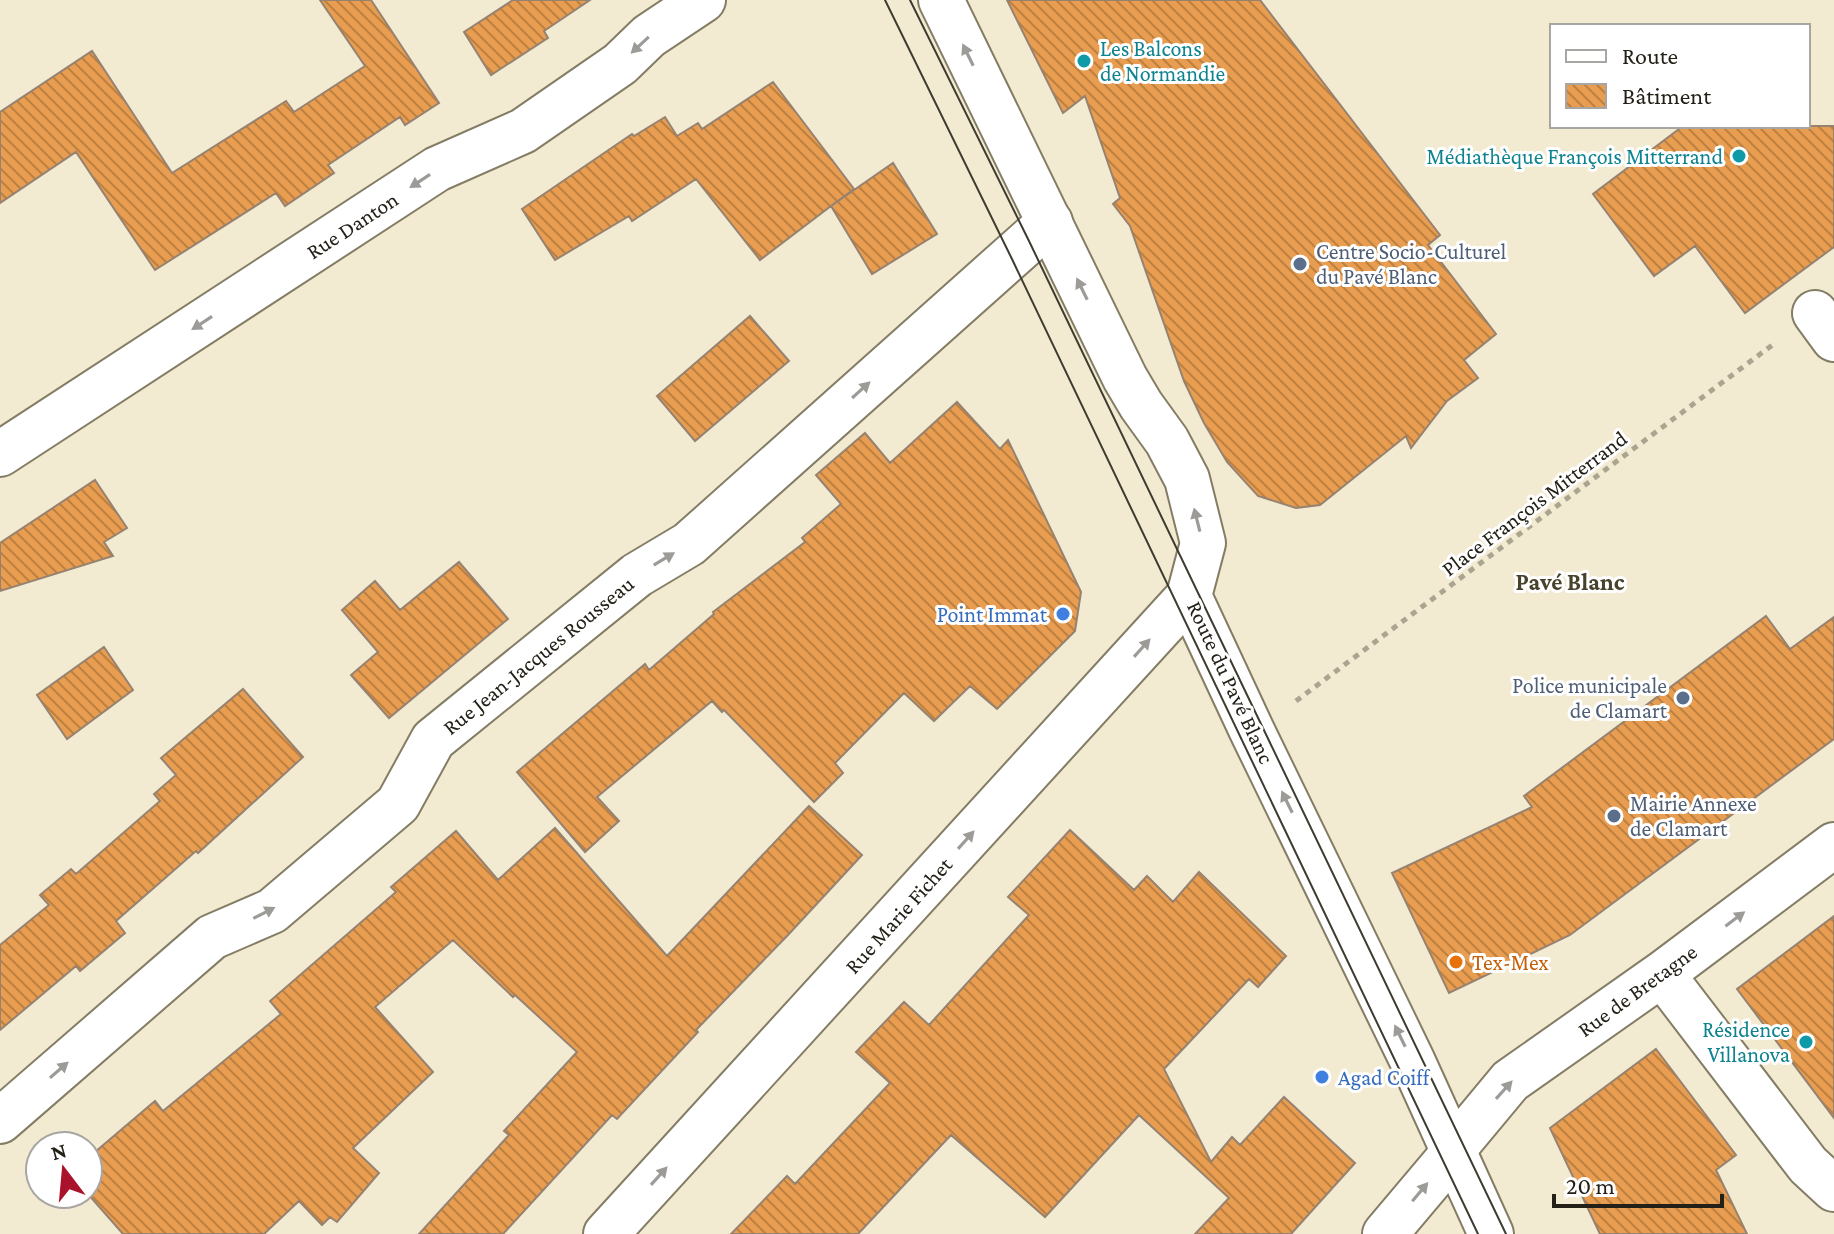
<svg xmlns="http://www.w3.org/2000/svg" width="1834" height="1234" font-family="'Crimson Pro',serif">
<defs>
<pattern id="building-back-hatch" width="6" height="6" patternUnits="userSpaceOnUse" patternTransform="scale(2)"><rect width="6" height="6" fill="#e89d50"/><path d="M-1 5l2 2M0 0l6 6M5-1l2 2" fill="none" stroke="#bc8041"/></pattern>
</defs>
<rect width="100%" height="100%" fill="#f2ead1"/>
<path fill="url(#building-back-hatch)" stroke="#968271" stroke-width="2" d="M320,0H371L439,103L405,125L400,117L328,165L334,173L285,206L276,193L155,270L76,152L0,203V112L92,51L172,173L286,101L294,112L365,66Z
M513,0H590L544,31L548,38L491,75L464,32Z
M1007,0H1260L1440,235L1428,245L1496,334L1464,360L1478,378L1447,401L1411,448L1406,436L1320,505L1296,508L1258,496L1227,462L1204,423L1184,381L1130,226L1113,204L1120,198L1085,96L1063,113Z
M773,82L854,189L831,206L893,163L937,234L872,274L831,206L760,260L696,179L632,221L629,216L555,260L522,209L632,134L634,136L665,117L677,136L698,123L702,129Z
M1683,126H1834V247L1745,313L1695,246L1654,276L1593,194Z
M750,316L789,361L695,441L657,396Z
M957,402L1000,449L1008,440L1081,592L1075,631L997,709L970,686L934,721L904,693L835,763L843,773L814,802L724,710L722,712L712,701L597,797L619,821L585,852L517,772L645,664L649,670L714,614L713,612L805,542L802,538L841,504L816,475L865,433L890,463Z
M95,480L127,528L104,542L113,556L0,591V543Z
M459,562L508,619L389,718L351,675L378,652L342,610L375,581L400,610Z
M1766,616L1790,649L1834,617V739L1570,935L1449,993L1392,873L1532,807L1524,796Z
M104,647L133,690L67,739L37,695Z
M243,689L303,757L198,853L196,851L116,921L125,933L80,971L76,966L0,1030V945L49,905L40,895L71,869L76,874L160,801L154,794L176,775L161,758Z
M809,806L862,855L788,935L696,1030L698,1032L617,1119L612,1115L503,1234H419L509,1135L504,1131L577,1052L515,995L513,997L453,940L375,1007L433,1072L353,1148L379,1173L337,1222L330,1217L322,1225L299,1201L264,1234H123L88,1194V1158L155,1101L163,1111L281,1014L270,1001L396,892L391,887L456,831L498,880L555,828L667,956Z
M1070,830L1134,890L1147,876L1173,902L1199,872L1286,956L1258,987L1249,979L1164,1069L1211,1162L1232,1137L1240,1145L1284,1097L1355,1163L1291,1234H1195L1229,1198L1139,1115L1045,1217L951,1135L858,1234H731L787,1176L795,1184L890,1083L856,1052L904,1002L929,1025L1029,915L1008,897Z
M1834,916V1118L1737,989Z
M1656,1049L1736,1155L1716,1170L1747,1234H1600L1550,1128Z"/>
<g fill="none" stroke-linecap="round" stroke-linejoin="round">
<defs>
<path id="minor" d="M1815,313L1834,339
M0,454L437,169L523,131L620,64L649,36L703,0
M1662,974L1808,1165L1834,1189
M0,1121L212,937L272,911L398,804L433,740L637,575L689,544L1050,222
M606,1234L1189,596
M1385,1234L1444,1164L1461,1140L1510,1081L1662,974L1834,845"/>
<path id="major" d="M941,0L1125,378L1141,405L1167,441L1187,479L1203,543L1189,596L1252,731L1412,1060L1491,1234"/>
</defs>
<use href="#minor" stroke="#847d65" stroke-width="48"/>
<use href="#major" stroke="#847d65" stroke-width="48"/>
<path stroke="#aaa490" stroke-width="5" stroke-dasharray="6 6" stroke-linecap="butt" d="M1296,701L1775,343"/>
<use href="#minor" stroke="#fff" stroke-width="44"/>
<use href="#major" stroke="#fff" stroke-width="44"/>
<path stroke="#3e3b30" stroke-width="2" d="M885,0L1011,257L1478,1234
M910,0L1029,241L1506,1234"/>
</g>
<defs><path id="oneway-solid" d="M-6-.8H1V-3.2L6.5 0L1 3.2V.8H-6Z" transform="scale(2)"/></defs>
<g fill="#9c9b97">
<use href="#oneway-solid" transform="translate(640 45) rotate(137)"/>
<use href="#oneway-solid" transform="translate(968 55) rotate(-116)"/>
<use href="#oneway-solid" transform="translate(420 181) rotate(147)"/>
<use href="#oneway-solid" transform="translate(1082 289) rotate(-116)"/>
<use href="#oneway-solid" transform="translate(202 323) rotate(147)"/>
<use href="#oneway-solid" transform="translate(861 390) rotate(-42)"/>
<use href="#oneway-solid" transform="translate(1197 520) rotate(-104)"/>
<use href="#oneway-solid" transform="translate(664 559) rotate(-31)"/>
<use href="#oneway-solid" transform="translate(1142 648) rotate(-48)"/>
<use href="#oneway-solid" transform="translate(1287 802) rotate(-116)"/>
<use href="#oneway-solid" transform="translate(966 840) rotate(-48)"/>
<use href="#oneway-solid" transform="translate(264 913) rotate(-27)"/>
<use href="#oneway-solid" transform="translate(1735 919) rotate(-37)"/>
<use href="#oneway-solid" transform="translate(1400 1036) rotate(-116)"/>
<use href="#oneway-solid" transform="translate(59 1070) rotate(-41)"/>
<use href="#oneway-solid" transform="translate(1504 1090) rotate(-48)"/>
<use href="#oneway-solid" transform="translate(659 1176) rotate(-48)"/>
<use href="#oneway-solid" transform="translate(1420 1192) rotate(-50)"/>
</g>
<g fill="#0f9aa8" stroke="#fff" stroke-width="3">
<circle cx="1084" cy="61" r="8"/>
<circle cx="1739" cy="156" r="8"/>
<circle cx="1806" cy="1042" r="8"/>
</g>
<g fill="#5c6f8a" stroke="#fff" stroke-width="3">
<circle cx="1300" cy="264" r="8"/>
<circle cx="1683" cy="698" r="8"/>
<circle cx="1614" cy="816" r="8"/>
</g>
<g fill="#3f7fe0" stroke="#fff" stroke-width="3">
<circle cx="1063" cy="614" r="8"/>
<circle cx="1322" cy="1077" r="8"/>
</g>
<circle fill="#e8710a" stroke="#fff" stroke-width="3" cx="1456" cy="962" r="8"/>
<g text-anchor="middle" stroke-width="6" stroke-linejoin="round" paint-order="stroke">
<g font-size="22" fill="#0d838f" stroke="#fff" text-anchor="end">
<text x="1100" y="56" text-anchor="start">Les Balcons<tspan x="1100" dy="25">de Normandie</tspan></text>
<text x="1723" y="164">Médiathèque François Mitterrand</text>
<text x="1790" y="1037">Résidence<tspan x="1790" dy="25">Villanova</tspan></text>
</g>
<g font-size="22" fill="#232017" stroke="#fff">
<text transform="translate(352 225) rotate(-33)" y="8">Rue Danton</text>
<text transform="translate(1534 503) rotate(-37)" y="8">Place François Mitterrand</text>
<text transform="translate(538 655) rotate(-39)" y="8">Rue Jean-Jacques Rousseau</text>
<text transform="translate(1231 682) rotate(65)" y="8">Route du Pavé Blanc</text>
<text transform="translate(898 915) rotate(-48)" y="8">Rue Marie Fichet</text>
<text transform="translate(1637 990) rotate(-36)" y="8">Rue de Bretagne</text>
</g>
<g font-size="22" fill="#4e5e75" stroke="#fff" text-anchor="start">
<text x="1316" y="259">Centre Socio-Culturel<tspan x="1316" dy="25">du Pavé Blanc</tspan></text>
<text x="1667" y="693" text-anchor="end">Police municipale<tspan x="1667" dy="25">de Clamart</tspan></text>
<text x="1630" y="811">Mairie Annexe<tspan x="1630" dy="25">de Clamart</tspan></text>
</g>
<g font-size="22" fill="#366cbe" stroke="#fff" text-anchor="end">
<text x="1047" y="622">Point Immat</text>
<text x="1338" y="1085" text-anchor="start">Agad Coiff</text>
</g>
<g font-size="22" fill="#c56008" stroke="#fff" text-anchor="start">
<text x="1472" y="970">Tex-Mex</text>
</g>
<g font-size="24" font-weight="bold" fill="#48422c" stroke="#fff">
<text x="1570" y="590">Pavé Blanc</text>
</g>
</g>
<rect x="1550" y="24" width="260" height="104" fill="#ffffff" stroke="#a7a6a2" stroke-width="2"/>
<rect x="1566" y="50" width="40" height="12" fill="#ffffff" stroke="#a7a6a2" stroke-width="2"/>
<text x="1622" y="64" font-size="24" fill="#232017">Route</text>
<rect x="1566" y="84" width="40" height="24" fill="url(#building-back-hatch)" stroke="#a7a6a2" stroke-width="2"/>
<text x="1622" y="104" font-size="24" fill="#232017">Bâtiment</text>
<g transform="translate(64 1170) rotate(344)"><circle r="38" fill="#ffffff" stroke="#a7a6a2" stroke-width="2"/>
<path d="M0-6L14 30L0 20L-14 30Z" fill="#a9122a"/>
<text y="-12" font-size="22" font-weight="bold" text-anchor="middle" fill="#232017">N</text>
</g>
<path d="M1554 1194v12h168v-12" fill="none" stroke="#232017" stroke-width="4"/>
<text x="1566" y="1194" font-size="24" fill="#232017" stroke="#ffffff" stroke-width="6" paint-order="stroke">20 m</text>
</svg>
